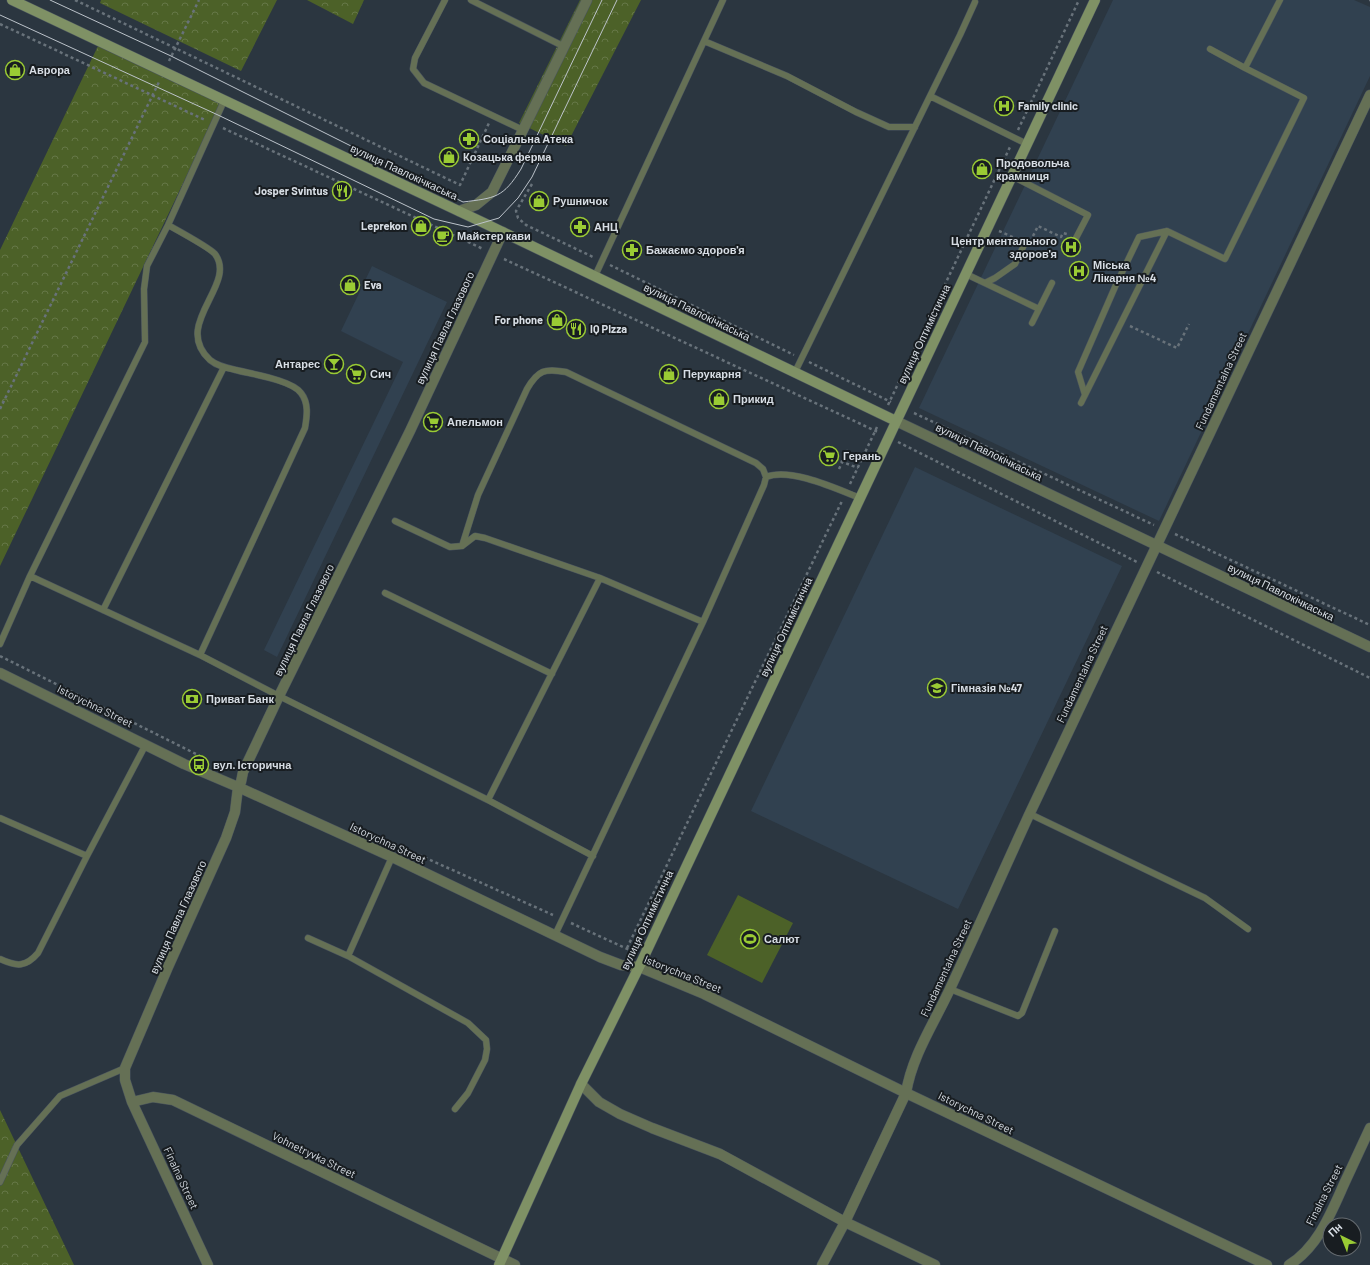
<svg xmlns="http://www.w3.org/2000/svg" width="1370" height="1265" font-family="Barlow,sans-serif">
<defs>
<pattern id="forest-crowns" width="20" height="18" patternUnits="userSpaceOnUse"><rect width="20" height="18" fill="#4c6128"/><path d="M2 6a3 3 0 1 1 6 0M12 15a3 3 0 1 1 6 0" fill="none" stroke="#657747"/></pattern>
</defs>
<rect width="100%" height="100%" fill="#2b3640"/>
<path fill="#314150" d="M1113,0H1354L1370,7V76L1159,521L919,408Z
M372,266L447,302L277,657L264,650L403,362L341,331Z
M915,467L1122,566L958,909L751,811Z"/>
<path fill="#4c6128" d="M738,895L793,923L762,983L707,955Z"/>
<path fill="url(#forest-crowns)" d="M101,0H277L241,71L100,3Z
M307,0H364L353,24Z
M580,0H641L566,146L519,123Z
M98,46L221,104L0,566V250Z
M0,1110L74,1265H0Z"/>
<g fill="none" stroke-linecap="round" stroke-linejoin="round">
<defs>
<path id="lane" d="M445,0L415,58L413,69L424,83L523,130
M471,0L565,47
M704,41L787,76L856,112L889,127H915
M1210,49L1245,68
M930,96L960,35L975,2
M1012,176L1088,215L1076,238
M168,225C177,230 210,248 215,254C238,285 171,324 210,360C217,366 227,368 236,370C251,374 292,380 301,393C309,403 307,416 305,428L200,655
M966,274L1039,309L1052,283
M595,276L723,0
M985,283L995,278L1015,264L1025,243
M1032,323L1039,309
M795,372L930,96L1027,144
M1085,395L1078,372L1115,287L1139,237L1167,231
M1081,403L1167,231L1225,259L1304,98L1245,68L1280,0
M395,521L450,547L462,546L475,536L485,538L600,578L703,622
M462,546L478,495L527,389C538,370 545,368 566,372L756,463L763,469L766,477C790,467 837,489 860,498
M30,576L200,655L279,696L488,800L593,856
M385,593L552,674
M103,610L224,367
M0,644L30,576L145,342L144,289L147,266L168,225L224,101
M488,800L600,578
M1030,814L1205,898L1248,929
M0,818L87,856
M555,935L703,622L764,485L766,477
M308,938L348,956L468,1023L486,1040L487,1049L485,1060L468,1093L455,1109
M348,956L392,857
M0,959C17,967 26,967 38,953L87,856L146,744
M950,989L1018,1016L1022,1013L1055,931
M0,1182L17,1145L60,1096L125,1068"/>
<path id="street" d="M459,211L476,205L492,192L523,130L587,0
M503,232L410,431L279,696L243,772L241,782L238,787L235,812L226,838L168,967L125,1068V1080L132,1102L153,1097L173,1100L515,1265
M896,421L1370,647
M0,673L184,764L238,787L392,857L600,957L621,965L639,967L704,994L906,1093L1267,1265
M581,1084L599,1102L620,1114L652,1128L720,1154L845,1222L935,1265
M132,1102L208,1265
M822,1265L845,1222L906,1093C912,1056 933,1025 949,991C976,933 1002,874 1029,815C1142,575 1256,335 1370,95
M1289,1265C1318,1247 1331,1213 1344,1184C1353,1165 1361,1147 1370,1128"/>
<path id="secondary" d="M12,0L484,223L896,421
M499,1265L581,1084L639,967L1095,0"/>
</defs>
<use href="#lane" stroke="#4a545e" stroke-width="7"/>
<use href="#street" stroke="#4a545e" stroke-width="11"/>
<use href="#secondary" stroke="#4a545e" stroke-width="11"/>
<path stroke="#68727a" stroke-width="2.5" stroke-dasharray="3 3" stroke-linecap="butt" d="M75,0L460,185L489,123
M1369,0H1370
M0,24L205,120
M169,61L199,0
M223,128L483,249
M1018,130L1079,0
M532,184L516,211L518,218L526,225L593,257
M999,231L1017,239
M1033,236L1038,226L1061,237L1063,233L1067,234
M504,259L878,432
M610,265L794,355
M1130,326L1177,348L1189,324
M809,362L891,402
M888,405L1010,147
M0,409L159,82
M914,413L1154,525
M898,442L1137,562
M835,459L858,468
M839,469L848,450
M850,484L878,425
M1175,534L1370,625
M1157,572L1370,678
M0,656L200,756
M419,855L553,915
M571,923L634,952
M627,948L842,501"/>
<use href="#lane" stroke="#657055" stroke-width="6"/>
<use href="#street" stroke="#657055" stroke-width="10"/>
<use href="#secondary" stroke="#7f9165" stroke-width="10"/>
<path stroke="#bcc3ca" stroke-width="1" d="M50,0L171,56L463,202C495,198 503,198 521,169L602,0
M0,15L218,115L434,219L468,227L499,218L518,198L532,177L617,0"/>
</g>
<defs>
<symbol id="shop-ring" viewBox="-11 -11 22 22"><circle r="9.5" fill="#181d21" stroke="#9acb34" stroke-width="1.5"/><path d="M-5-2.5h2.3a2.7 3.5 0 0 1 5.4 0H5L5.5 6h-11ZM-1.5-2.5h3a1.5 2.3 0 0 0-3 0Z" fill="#9acb34"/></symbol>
<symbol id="hospital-ring" viewBox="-11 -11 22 22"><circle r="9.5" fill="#181d21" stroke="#9acb34" stroke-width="1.5"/><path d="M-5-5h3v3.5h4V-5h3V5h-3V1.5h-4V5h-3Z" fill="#9acb34"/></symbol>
<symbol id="pharmacy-ring" viewBox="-11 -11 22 22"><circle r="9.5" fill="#181d21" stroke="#9acb34" stroke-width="1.5"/><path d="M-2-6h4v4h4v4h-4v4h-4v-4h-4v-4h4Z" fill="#9acb34"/></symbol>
<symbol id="restaurant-ring" viewBox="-11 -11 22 22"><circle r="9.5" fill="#181d21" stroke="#9acb34" stroke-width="1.5"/><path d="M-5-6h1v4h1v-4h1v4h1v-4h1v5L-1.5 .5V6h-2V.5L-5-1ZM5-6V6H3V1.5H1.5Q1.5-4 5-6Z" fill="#9acb34"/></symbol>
<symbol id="cafe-ring" viewBox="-11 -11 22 22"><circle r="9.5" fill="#181d21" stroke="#9acb34" stroke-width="1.5"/><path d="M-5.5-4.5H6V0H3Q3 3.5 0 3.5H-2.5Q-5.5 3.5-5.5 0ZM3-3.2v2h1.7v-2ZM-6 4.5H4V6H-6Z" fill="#9acb34"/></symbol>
<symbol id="bar-ring" viewBox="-11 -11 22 22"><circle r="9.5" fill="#181d21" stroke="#9acb34" stroke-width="1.5"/><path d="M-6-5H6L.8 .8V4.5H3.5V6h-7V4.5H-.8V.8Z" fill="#9acb34"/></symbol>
<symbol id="supermarket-ring" viewBox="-11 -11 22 22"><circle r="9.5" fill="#181d21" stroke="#9acb34" stroke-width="1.5"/><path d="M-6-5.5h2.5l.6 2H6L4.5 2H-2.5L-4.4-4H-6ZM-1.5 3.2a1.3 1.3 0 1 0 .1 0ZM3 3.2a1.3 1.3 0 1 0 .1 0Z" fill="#9acb34"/></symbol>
<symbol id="school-ring" viewBox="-11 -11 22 22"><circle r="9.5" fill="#181d21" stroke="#9acb34" stroke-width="1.5"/><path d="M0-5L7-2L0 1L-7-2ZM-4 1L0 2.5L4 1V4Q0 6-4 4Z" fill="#9acb34"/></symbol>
<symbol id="bank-ring" viewBox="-11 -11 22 22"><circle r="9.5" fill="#181d21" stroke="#9acb34" stroke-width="1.5"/><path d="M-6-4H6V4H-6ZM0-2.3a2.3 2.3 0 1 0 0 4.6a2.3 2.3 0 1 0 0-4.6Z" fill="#9acb34"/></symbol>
<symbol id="bus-ring" viewBox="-11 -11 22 22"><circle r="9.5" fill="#181d21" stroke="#9acb34" stroke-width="1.5"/><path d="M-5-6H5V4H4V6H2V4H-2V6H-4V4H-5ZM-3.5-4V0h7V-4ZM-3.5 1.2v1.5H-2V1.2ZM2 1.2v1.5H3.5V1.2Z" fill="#9acb34"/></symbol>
<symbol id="stadium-ring" viewBox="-11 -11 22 22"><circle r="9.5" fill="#181d21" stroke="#9acb34" stroke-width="1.5"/><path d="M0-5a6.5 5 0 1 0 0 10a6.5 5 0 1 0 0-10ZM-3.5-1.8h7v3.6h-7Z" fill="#9acb34"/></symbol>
</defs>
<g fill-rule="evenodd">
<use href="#shop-ring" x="4" y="59" width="22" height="22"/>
<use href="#hospital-ring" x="993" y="95" width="22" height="22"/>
<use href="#pharmacy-ring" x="458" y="128" width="22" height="22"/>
<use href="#shop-ring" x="438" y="146" width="22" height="22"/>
<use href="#shop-ring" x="971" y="158" width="22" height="22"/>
<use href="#restaurant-ring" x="331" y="180" width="22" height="22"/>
<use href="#shop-ring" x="528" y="190" width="22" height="22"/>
<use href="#shop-ring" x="410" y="215" width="22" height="22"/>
<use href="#pharmacy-ring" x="569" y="216" width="22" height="22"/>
<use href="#cafe-ring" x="432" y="225" width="22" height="22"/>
<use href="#hospital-ring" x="1060" y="236" width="22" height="22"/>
<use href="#pharmacy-ring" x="621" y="239" width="22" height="22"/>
<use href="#hospital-ring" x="1068" y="260" width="22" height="22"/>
<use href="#shop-ring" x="339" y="274" width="22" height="22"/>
<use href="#shop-ring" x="546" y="309" width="22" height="22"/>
<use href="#restaurant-ring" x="565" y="318" width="22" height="22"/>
<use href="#bar-ring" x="323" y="353" width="22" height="22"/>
<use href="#supermarket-ring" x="345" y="363" width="22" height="22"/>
<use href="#shop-ring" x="658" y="363" width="22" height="22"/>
<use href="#shop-ring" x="708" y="388" width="22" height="22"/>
<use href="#supermarket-ring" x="422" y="411" width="22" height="22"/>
<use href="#supermarket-ring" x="818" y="445" width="22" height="22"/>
<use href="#school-ring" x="926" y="677" width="22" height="22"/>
<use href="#bank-ring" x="181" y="688" width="22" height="22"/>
<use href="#bus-ring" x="188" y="754" width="22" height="22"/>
<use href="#stadium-ring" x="739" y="928" width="22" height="22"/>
</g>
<g text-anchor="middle" stroke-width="4" stroke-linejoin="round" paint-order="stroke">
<g font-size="11" font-weight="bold" fill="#d7dde4" stroke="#181d21" text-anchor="start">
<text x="29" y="74">Аврора</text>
<text x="1018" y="110">Family clinic</text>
<text x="483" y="143">Соціальна Атека</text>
<text x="463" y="161">Козацька ферма</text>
<text x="996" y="167">Продовольча<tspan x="996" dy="13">крамниця</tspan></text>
<text x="328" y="195" text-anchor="end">Josper Svintus</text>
<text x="553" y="205">Рушничок</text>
<text x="407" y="230" text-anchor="end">Leprekon</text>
<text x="594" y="231">АНЦ</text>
<text x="457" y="240">Майстер кави</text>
<text x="1057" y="245" text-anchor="end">Центр ментального<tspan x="1057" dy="13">здоров'я</tspan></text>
<text x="646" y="254">Бажаємо здоров'я</text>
<text x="1093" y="269">Міська<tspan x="1093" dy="13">Лікарня №4</tspan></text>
<text x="364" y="289">Eva</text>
<text x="543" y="324" text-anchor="end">For phone</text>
<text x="590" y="333">IQ PIzza</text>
<text x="320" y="368" text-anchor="end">Антарес</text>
<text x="370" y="378">Сич</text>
<text x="683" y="378">Перукарня</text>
<text x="733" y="403">Прикид</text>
<text x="447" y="426">Апельмон</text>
<text x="843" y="460">Герань</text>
<text x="951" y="692">Гімназія №47</text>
<text x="206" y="703">Приват Банк</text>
<text x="213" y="769">вул. Історична</text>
<text x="764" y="943">Салют</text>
</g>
<g font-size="11" fill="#d7dde4" stroke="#181d21">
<text transform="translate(404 172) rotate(25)" y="4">вулиця Павлокічкаська</text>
<text transform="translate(697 312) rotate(26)" y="4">вулиця Павлокічкаська</text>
<text transform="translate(445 328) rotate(-65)" y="4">вулиця Павла Глазового</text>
<text transform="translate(924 334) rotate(-65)" y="4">вулиця Оптимістична</text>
<text transform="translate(1221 381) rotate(-65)" y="4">Fundamentalna Street</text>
<text transform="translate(989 452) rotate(26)" y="4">вулиця Павлокічкаська</text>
<text transform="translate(1281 592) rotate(26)" y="4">вулиця Павлокічкаська</text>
<text transform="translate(304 620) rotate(-64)" y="4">вулиця Павла Глазового</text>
<text transform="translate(786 627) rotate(-65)" y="4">вулиця Оптимістична</text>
<text transform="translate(1082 674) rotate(-65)" y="4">Fundamentalna Street</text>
<text transform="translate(95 706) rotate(26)" y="4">Istorychna Street</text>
<text transform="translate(388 843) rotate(25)" y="4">Istorychna Street</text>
<text transform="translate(178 917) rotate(-66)" y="4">вулиця Павла Глазового</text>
<text transform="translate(647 920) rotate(-65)" y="4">вулиця Оптимістична</text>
<text transform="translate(946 968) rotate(-65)" y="4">Fundamentalna Street</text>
<text transform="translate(683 974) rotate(22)" y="4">Istorychna Street</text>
<text transform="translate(976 1113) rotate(26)" y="4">Istorychna Street</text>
<text transform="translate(314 1155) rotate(26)" y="4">Vohnetryvka Street</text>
<text transform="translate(181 1178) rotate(65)" y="4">Finalna Street</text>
<text transform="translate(1324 1195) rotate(-63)" y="4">Finalna Street</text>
</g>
</g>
<g transform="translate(1342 1237) rotate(317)"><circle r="19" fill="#181d21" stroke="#646a6f"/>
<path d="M0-3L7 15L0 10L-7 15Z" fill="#9acb34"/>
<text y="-6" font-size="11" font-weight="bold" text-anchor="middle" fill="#d7dde4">Пн</text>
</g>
</svg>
